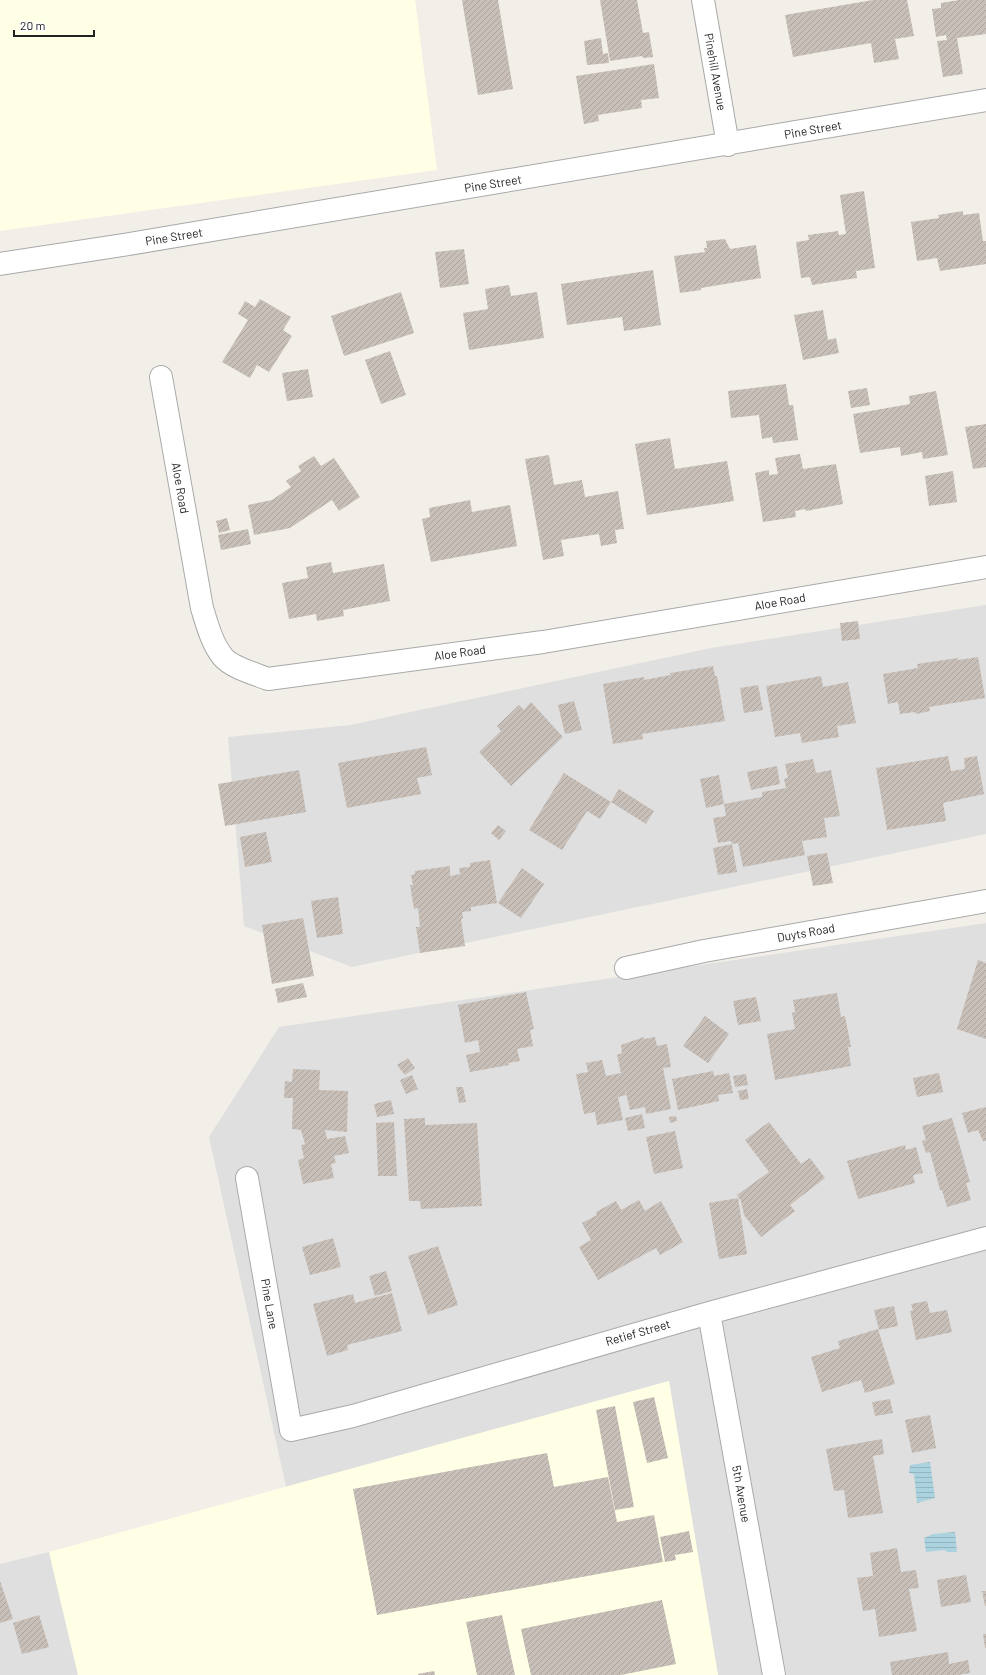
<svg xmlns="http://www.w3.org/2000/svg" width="986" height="1675" font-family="Barlow,sans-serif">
<defs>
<pattern id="water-rules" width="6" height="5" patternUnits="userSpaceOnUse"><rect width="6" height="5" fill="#aad3df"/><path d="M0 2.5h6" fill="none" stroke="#92b5bf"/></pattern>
<pattern id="building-hatch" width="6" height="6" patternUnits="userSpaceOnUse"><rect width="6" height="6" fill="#c7bfb8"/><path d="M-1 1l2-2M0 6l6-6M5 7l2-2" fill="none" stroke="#aba49e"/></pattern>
</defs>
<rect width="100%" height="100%" fill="#f2efe9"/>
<path fill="#e0dfdf" d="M986,605V834L352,967L244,926L228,737L350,725L711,648Z
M986,923V1675H718L669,1381L286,1487L209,1137L279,1027Z
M49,1552L78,1675H0V1564Z"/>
<path fill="#ffffe5" d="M0,0H415L437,170L0,231Z
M669,1381L718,1675H78L49,1552Z"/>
<path fill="url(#water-rules)" d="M930,1462L935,1498L917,1503L914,1474L909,1473L910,1465Z
M955,1532L957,1552H947L945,1550L926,1552L924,1538L933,1534Z"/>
<path fill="url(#building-hatch)" d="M462,0H498L513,89L478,95Z
M600,0H637L643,33L649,32L653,57L643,58L642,56L610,61Z
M873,0H907L914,36L895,39L899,59L874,63L871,43L793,57L785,15Z
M959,0H986V34L957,38L963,74L943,77L937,41L947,40L946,35L936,37L932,9L941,8V3Z
M601,38L603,54L608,53L609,63L587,65L584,41Z
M654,64L659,98L641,100L642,108L598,115L599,121L584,124L576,76Z
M864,191L875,268L856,271L857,278L812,285L810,277L801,278L796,242L809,240L808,235L838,231L839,235L846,234L840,195Z
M963,211V215L979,213L983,241H986V264L940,271L937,258L917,261L911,222L939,218L938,215Z
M725,239L730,249L756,245L761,278L701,288V290L680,293L674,256L705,252L704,248H707L706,241Z
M464,249L469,284L440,288L435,252Z
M653,270L661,325L624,331L622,317L567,325L561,284Z
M509,285L511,296L537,292L544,338L469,350L463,313L488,309L485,289Z
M401,292L414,333L344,356L331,316Z
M260,299L291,317L283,330L292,336L269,372L257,365L250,378L222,362L248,320L238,314L245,301L255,307Z
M823,310L828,340L836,338L839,353L803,360L794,315Z
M390,351L406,395L381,404L365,360Z
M308,369L313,397L287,401L282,373Z
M786,384L789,405H793L798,440L773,443L772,437L762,439L759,415L731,418L728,391Z
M867,388L870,405L851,408L848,391Z
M936,391L948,455L923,459L922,452L901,456L900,447L860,453L853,414L910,404L909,396Z
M986,424V467L973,469L965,427Z
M670,438L675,469L727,461L734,501L647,515L635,444Z
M800,454L803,469L836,464L843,504L806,511L805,509L795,511L796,517L763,522L755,473L769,470V475L778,474L775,458Z
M549,455L554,485L582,480L585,497L618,491L624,529L615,530L617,543L601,546L599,534L561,540L564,556L543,560L525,459Z
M314,456L321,466L334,458L360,497L339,511L332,500L290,528L254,535L248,505L272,500L291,487L286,481L301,471L298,466Z
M953,471L957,502L929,506L925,476Z
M470,500L472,512L510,505L517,546L431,562L422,519L430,517L429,508Z
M227,518L230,530L219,533L216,521Z
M248,529L251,544L221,550L218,535Z
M331,562L333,573L384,564L390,601L343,610L344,616L317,621L316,614L289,619L282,583L308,578L306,567Z
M858,621L860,639L842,641L840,623Z
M978,657L985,698L929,707L930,711L916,714L915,712L900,714L898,702L888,704L883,674L918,668L917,664L958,658V660Z
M713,666L715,676H717L725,721L642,734L643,739L613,744L603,684L644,677V680L671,675L670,673Z
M821,676L823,687L848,682L856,723L837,726L839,737L802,743L800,733L775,737L766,686Z
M758,685L763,710L744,713L740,688Z
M574,701L582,730L565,734L558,705Z
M531,702L563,737L511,786L479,752L501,731L497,726L519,705L524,710Z
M426,747L432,775L417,778L421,794L347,808L338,763Z
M948,756L951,771L965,769L964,758L977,756L984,794L943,803L946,821L887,830L876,768Z
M813,759L816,773L831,770L840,816L824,818L827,837L802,841L805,855L743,867L738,843L732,844L731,841L718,843L713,818L726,816L724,804L762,797V792L786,788L784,779L788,778L785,764Z
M777,766L780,784L751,790L747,772Z
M299,770L306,812L225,826L218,784Z
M564,773L611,802L600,819L587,811L562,850L529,830Z
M719,775L724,804L706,808L700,779Z
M619,789L654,811L646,824L611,802Z
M498,825L506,831L499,840L491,833Z
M266,832L272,862L245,867L240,837Z
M732,844L737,872L718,875L713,848Z
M827,853L833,883L813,886L807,856Z
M490,860L497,903L471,907V911L462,912L463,918L461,919L465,946L420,953L416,927H420L418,908L414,909L410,885H413L411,875L415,874V871L450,866V876L460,874L459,868L470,867V863Z
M522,868L544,884L521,918L498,903Z
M338,897L343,934L317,938L311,901Z
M303,918L314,976L272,984L262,925Z
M978,960L986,963V1039L957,1029Z
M303,983L307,997L278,1003L275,989Z
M526,992L534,1029L530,1030L533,1046L517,1049L520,1061L508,1063L509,1065L470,1072L466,1055L480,1052L478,1040L465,1043L458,1005Z
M837,993L841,1017L845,1016L851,1047H848L851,1066L775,1080L767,1034L795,1029L792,1013L795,1012L793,1000Z
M756,997L761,1021L738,1025L733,1001Z
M705,1016L729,1034L708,1063L683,1046Z
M644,1037V1039L655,1037L657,1046L667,1044L671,1067L663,1068L671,1109L646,1114L645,1107L630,1110L623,1081L626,1095L618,1097L623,1120L597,1125L595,1112L584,1114L576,1074L588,1072L586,1063L602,1060L606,1076L621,1073L617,1055L622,1053L621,1045Z
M408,1058L415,1068L405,1075L397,1065Z
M293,1069L320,1070L319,1090L348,1091L347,1132L325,1130L327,1139L345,1136L349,1153L334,1156L336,1163L331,1164L334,1178L303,1184L298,1160L304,1158L301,1145L305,1144L301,1130L292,1129L293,1098H284L285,1081L292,1082Z
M713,1071L714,1076L729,1073L733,1093L718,1095L719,1101L678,1110L672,1079Z
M939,1073L943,1092L917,1097L913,1078Z
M746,1074L748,1085L735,1087L733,1076Z
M412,1075L418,1089L406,1094L400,1080Z
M456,1087H463L466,1102L459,1103Z
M747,1089L749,1099L740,1100L738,1091Z
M391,1100L394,1114L377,1117L374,1104Z
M986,1107V1141H983L978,1130L968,1133L962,1113Z
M642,1114L645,1128L628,1131L625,1118Z
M676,1116L677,1121L670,1123L669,1117Z
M425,1118V1125L477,1123L482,1206L421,1209L420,1201H409L404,1119Z
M952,1118L970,1182L966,1183L971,1200L947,1207L942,1190H940L930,1152L926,1153L922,1141L926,1140L922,1126Z
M394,1122L397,1176H378L376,1123Z
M769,1122L801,1164L810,1158L825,1178L790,1205L795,1211L761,1237L744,1215L741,1201L737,1195L769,1172L745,1140Z
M675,1131L683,1168L654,1174L646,1137Z
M905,1145L906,1150L916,1147L923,1173L913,1175L915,1183L858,1199L847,1161Z
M738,1198L747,1254L719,1259L709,1203Z
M639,1200L645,1211L661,1201L683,1242L660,1255L656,1248L598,1280L579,1247L591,1240L582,1223L597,1215L596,1212L616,1201L621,1210Z
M333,1238L341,1267L310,1275L302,1247Z
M438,1246L458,1305L428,1315L408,1256Z
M386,1271L392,1291L375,1296L369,1276Z
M392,1293L402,1331L347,1345L348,1350L327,1356L313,1304L353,1294L355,1303Z
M927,1301L930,1313L947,1310L952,1332L916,1340L910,1311L913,1310L911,1304Z
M894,1306L898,1326L879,1330L874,1310Z
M878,1329L895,1384L865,1393L861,1380L822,1392L811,1357L840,1348L838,1341Z
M654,1397L668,1458L647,1463L633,1402Z
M890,1399L893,1413L875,1416L872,1402Z
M615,1406L634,1507L615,1510L596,1410Z
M930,1415L936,1448L912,1453L905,1420Z
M882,1439L884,1454L873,1456L883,1513L848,1518L844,1490L834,1491L826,1449Z
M547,1453L554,1487L608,1477L617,1522L654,1515L663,1562L377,1615L353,1489Z
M689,1531L693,1552L675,1555L676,1560L665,1562L660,1537Z
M897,1548L901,1572L916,1570L919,1588L909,1589L917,1631L879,1637L875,1609L863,1611L857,1578L873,1576L870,1553Z
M966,1575L971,1602L941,1607L937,1580Z
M0,1581L13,1619L0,1623Z
M982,1591H986V1606H985Z
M662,1600L676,1664L621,1675H531L521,1629Z
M39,1615L49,1647L22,1654L13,1623Z
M502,1615L515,1675H477L466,1622Z
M983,1634H986V1648H985Z
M948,1652L949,1664L968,1660L970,1673L958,1675H892L890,1662Z
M434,1671L435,1675H418V1674Z"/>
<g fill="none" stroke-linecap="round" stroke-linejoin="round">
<defs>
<path id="minor" d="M703,0L728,145
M0,264L123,245L986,100
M161,377L202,608C207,624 212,644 223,657C231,667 255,674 268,679L543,642L986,567
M626,968L704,951L986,901
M247,1178L291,1430L353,1416L709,1313L986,1238
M709,1313L774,1675"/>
</defs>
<use href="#minor" stroke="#a9a9a9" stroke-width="24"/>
<use href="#minor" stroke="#fff" stroke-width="22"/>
</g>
<g text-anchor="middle" stroke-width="4" stroke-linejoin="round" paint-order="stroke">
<g font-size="12" fill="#222" stroke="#fff">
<text transform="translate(715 72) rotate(80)" y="4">Pinehill Avenue</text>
<text transform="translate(813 130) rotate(-10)" y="4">Pine Street</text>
<text transform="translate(493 184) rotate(-9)" y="4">Pine Street</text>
<text transform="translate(174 237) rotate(-9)" y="4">Pine Street</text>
<text transform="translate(180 488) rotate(80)" y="4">Aloe Road</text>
<text transform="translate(780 602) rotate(-10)" y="4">Aloe Road</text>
<text transform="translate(460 653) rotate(-8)" y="4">Aloe Road</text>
<text transform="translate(806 933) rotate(-10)" y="4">Duyts Road</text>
<text transform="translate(269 1304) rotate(80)" y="4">Pine Lane</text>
<text transform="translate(638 1333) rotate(-16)" y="4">Retief Street</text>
<text transform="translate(741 1494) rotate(80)" y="4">5th Avenue</text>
</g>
</g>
<path d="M14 30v6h80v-6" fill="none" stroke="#222222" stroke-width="2"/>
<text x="20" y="30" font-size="12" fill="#222222" stroke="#ffffff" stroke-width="3" paint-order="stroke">20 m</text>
</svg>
